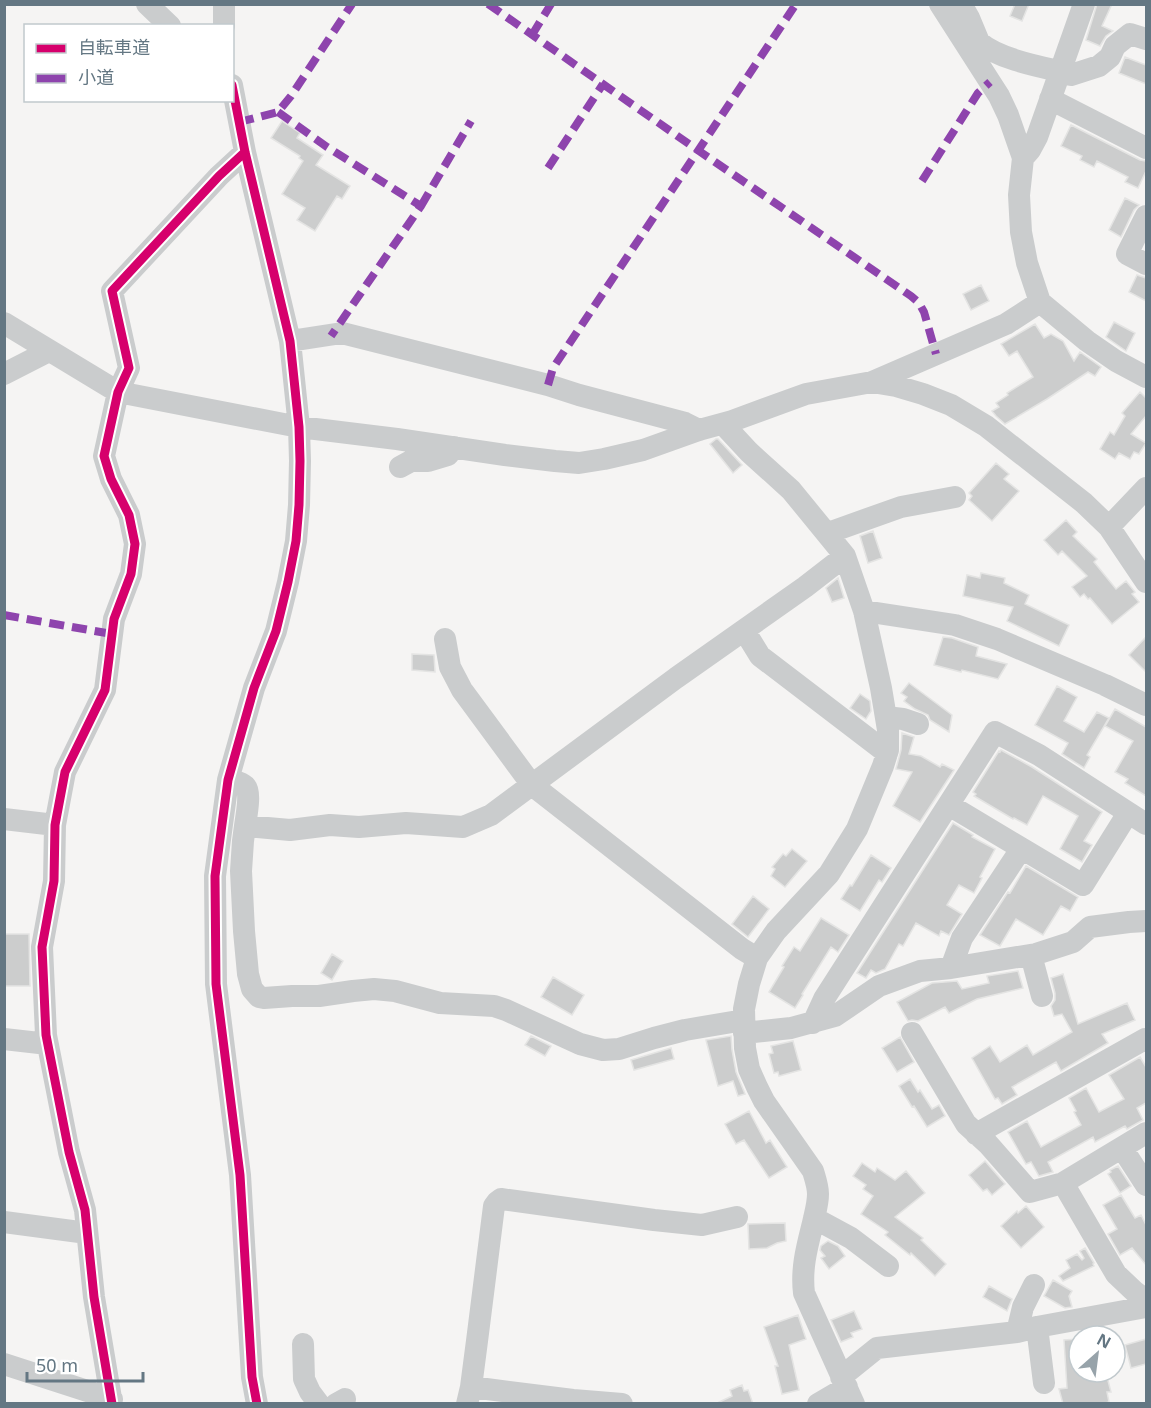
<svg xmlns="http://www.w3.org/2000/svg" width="1151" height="1408" font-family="'Noto Sans','Noto Sans JP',sans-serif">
<rect width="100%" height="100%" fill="#f5f4f3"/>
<path fill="#cccdcd" stroke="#e4e4e3" stroke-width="1.5" d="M1015,4H1029L1022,21L1010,16Z
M1097,4H1112L1102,26L1113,31L1106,36L1100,46L1086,40Z
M1125,57L1146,65V84L1119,73Z
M282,121L300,133L297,138L323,155L316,165L350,186L342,199L337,196L315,231L297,220L305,208L282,194L303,161L299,158L300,156L271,138Z
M1071,125L1140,160L1146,161V171L1138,188L1125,182L1128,177L1097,161L1094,167L1080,160L1082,156L1061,146Z
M1125,198L1139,205L1134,210L1121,237L1109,230Z
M1137,275L1146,278V301L1129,292Z
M981,285L989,301L971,310L963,294Z
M1114,322L1135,333L1126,351L1106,337Z
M1035,324L1044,338L1051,334L1063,341L1074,361L1080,352L1101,367L1095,376L1088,372L1047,399L1005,424L996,416L992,411L999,407L996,403L1008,395L1007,393L1033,377L1017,351L1009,356L1001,344Z
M1140,392L1146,398V416L1131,434L1146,443L1139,454L1134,452L1130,459L1119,453L1115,459L1100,449L1110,432L1114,435L1125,416L1122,413Z
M716,439H718L742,465L733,473L710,444Z
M996,463L1009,474L1004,479L1019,491L992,521L969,500L972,496L969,493Z
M1066,520L1077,532L1073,536L1097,559L1094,562L1116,589L1126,581L1135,592L1132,594L1139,602L1112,624L1090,598L1088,599L1084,594L1080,597L1072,587L1087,576L1062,551L1058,555L1044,540Z
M873,531L882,558L868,563L860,536Z
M981,573L1005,578L1004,583L1029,595L1025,604L1069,625L1059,646L1007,621L1013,607L963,596L967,575L980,578Z
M838,578L844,598L832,602L826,588Z
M943,637L952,638L978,647L976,656L1007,664L998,679L962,670L961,672L934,665Z
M1146,637V672L1129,655Z
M412,654L434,655L435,672L412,670Z
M909,683L952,715L949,732L930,720L928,715L915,709L904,701L907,697L901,693Z
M1057,686L1077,697L1064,721L1084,732L1097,712L1109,718L1087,755L1090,757L1084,768L1062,754L1068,743L1035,725Z
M860,694L870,701L871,711L866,719L850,708Z
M1115,709L1146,727V796L1125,783L1128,779L1115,772L1133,741L1105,726Z
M902,733L914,737L909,754L921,756L940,767L942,764L954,770L920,822L893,806L912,772L896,769L901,750Z
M1001,750L1032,767L1102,812L1084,841L1092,845L1082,862L1060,849L1078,816L1043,796L1027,825L1014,818L1013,819L974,796L976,794L973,792L999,751L1000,752Z
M953,823L973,835L972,837L995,849L980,877L982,878L974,893L959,885L947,905L962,914L949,935L941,931L939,936L916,923L903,946L899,944L885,969L876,973L871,970L866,978L857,973Z
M792,849L807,861L785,887L771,876L775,869L772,867L783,854L786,856Z
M871,855L891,868L882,882L879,880L860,911L841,899L850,885L852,886Z
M1026,866L1078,897L1070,911L1061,906L1043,935L1016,919L1000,946L980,935L1008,892L1010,893Z
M753,896L769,909L748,937L732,924Z
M821,918L849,935L838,952L831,947L802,994L803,995L795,1008L769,992L784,967L782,966L794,947L800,951Z
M4,934H29L30,986H4Z
M332,954L343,961L332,980L321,973Z
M1018,971L1023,988L977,999L949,1013L945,1007L918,1021L912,1020L908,1021L897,1002L932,983L957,981L962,989L989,983L987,976Z
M1063,974L1078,1024L1127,1003L1135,1020L1102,1034L1108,1043L1061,1071L1056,1062L1012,1087L1017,1095L1002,1104L998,1098L995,1099L972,1058L990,1046L1000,1062L1027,1045L1033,1055L1072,1032L1062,1014L1054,1016L1051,1006L1055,1000V993L1051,978Z
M553,977L584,995L572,1015L541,997Z
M531,1036L551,1046L545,1056L525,1045Z
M731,1036L732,1050L736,1072L745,1094L738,1096L733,1081L718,1086L706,1040Z
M900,1037L914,1062L897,1072L882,1048Z
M793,1041L801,1070L779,1076L778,1072L774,1073L769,1054L773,1053L771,1046Z
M671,1048L674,1059L634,1070L631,1060Z
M1140,1057L1146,1067V1103L1137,1108L1143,1120L1127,1129L1125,1126L1095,1142L1093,1137L1048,1162L1053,1172L1039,1176L1031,1162L1026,1164L1008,1132L1027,1121L1041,1147L1081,1125L1074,1112L1076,1111L1069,1098L1086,1088L1099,1112L1124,1099L1109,1075Z
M910,1079L918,1092L920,1090L932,1109L939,1105L945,1116L927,1127L914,1106L912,1107L899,1086Z
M749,1111L766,1143L770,1140L787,1167L769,1178L744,1140L736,1144L725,1124Z
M985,1161L1005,1184L992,1195L987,1189L983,1191L969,1175Z
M862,1163L875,1172L877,1168L895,1180L906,1171L925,1193L895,1217L923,1238L921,1240L946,1264L935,1276L911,1253L910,1255L885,1235L888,1232L861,1214L873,1196L863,1189L866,1185L853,1176Z
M1118,1166L1131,1186L1120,1193L1108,1174L1111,1172L1110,1170Z
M1121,1195L1135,1218L1141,1215L1146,1225V1265L1132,1248L1120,1255L1108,1234L1117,1229L1103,1205Z
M1026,1206L1044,1227L1021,1248L1001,1226L1017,1211L1018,1213Z
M785,1223L786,1241L777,1243L767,1248L749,1249L748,1224Z
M828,1241L838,1246L845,1256L829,1269L821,1258L825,1256L820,1250L821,1246Z
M1085,1248L1094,1263L1093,1264L1094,1266L1063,1281L1059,1276L1070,1268L1066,1260L1077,1254L1082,1260L1084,1258L1080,1251Z
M1053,1280L1072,1291L1069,1296L1072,1307L1065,1308L1044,1296Z
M989,1286L1012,1299L1007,1311L983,1297Z
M854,1311L862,1329L851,1333L853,1337L841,1342L831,1320Z
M798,1315L806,1339L789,1345L799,1390L782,1394L775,1366H778L764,1327Z
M1079,1339V1372H1083L1084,1378L1106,1373L1111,1392H1107L1109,1402L1102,1404H1063L1059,1389L1067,1388L1064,1340Z
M1146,1339V1364L1131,1368L1125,1345Z
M742,1385L744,1391L748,1390L753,1404H715L732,1396L730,1390Z"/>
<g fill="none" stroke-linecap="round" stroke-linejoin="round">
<path stroke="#cacccd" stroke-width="22" d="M147,4L170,26
M940,4L999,96L1008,115L1023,158L1019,195L1021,232L1027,263L1040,302L1087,341L1116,361L1146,377
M961,4L969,18L979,42
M224,26V4
M969,49L979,42C997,58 1036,66 1059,71
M1059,73L1071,75L1099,66L1110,57L1115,46L1130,34L1146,39
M232,85L245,152L290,341L299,427L300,461L299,505L296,541L288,582L276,631L254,688L228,780L215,876L216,984L240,1175L252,1377L257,1404
M1050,99L1146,148
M1023,158L1030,150L1037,137L1084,4
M1146,216L1127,254L1146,264
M4,323L118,392L299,427L397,439L505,455L555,461L579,463L604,459L643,450L699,430L732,421L806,394L872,382L1006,324L1040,302
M290,341L342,333L548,385L579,395L685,423L699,430
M4,374L49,351
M872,382L896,386L923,394L951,405L986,426L1084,503L1109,527L1146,582
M723,424L749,452L791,490L845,556L864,611L881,688L888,730V750L883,766L857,829L829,874L776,931L757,958L749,984L744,1009L745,1048L749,1069L757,1087L764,1101L813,1171C815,1178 818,1186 818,1194C818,1204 815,1213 813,1223C807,1247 801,1268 804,1293L854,1404
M400,467L411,461H428L448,455L454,447
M1109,527L1146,488
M828,533L901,507L955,497
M864,611L955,625L997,639L1105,685L1146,705
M744,630L760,656L887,753
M445,639L450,667L462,690L532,785L742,949L757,958
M886,717L903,719L918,724
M228,780C233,781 242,782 246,787C251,793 246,818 245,826L290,830L330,825L359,827L406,823L463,827L491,815L676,678L805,587L845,556
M949,805L1083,885L1128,813
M4,819L55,825
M245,826L243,841L241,871L244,931L248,974L252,989L259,997L264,998L292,996H319L353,991L374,989L395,991L440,1003L494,1006L506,1010L580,1044L603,1050L619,1049L654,1038L685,1030L744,1020
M1031,955L1042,996
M951,968L962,938L1021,849
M813,1023L824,999L995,732L1039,755L1146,824
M744,1033L791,1028L835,1016L879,986L920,971L951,968L1036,954L1073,942L1090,927L1129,922L1146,921
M912,1033L966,1124L988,1144L1030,1192L1063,1183L1146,1133
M4,1039L48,1044
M976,1134L1145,1039L1146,1041
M1122,1148L1146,1185
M1063,1183L1116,1274L1135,1292L1146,1300
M814,1218L851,1238L888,1266
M4,1222L87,1233
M1037,1327L1044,1383
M1017,1332L1023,1307L1034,1285
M303,1344L304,1379L310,1392L319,1404
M4,1364L112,1399
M841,1377L877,1348L1017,1332L1037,1327L1146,1307
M471,1387L573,1400L622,1404
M112,1404L94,1297L85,1210L69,1152L46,1035L42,947L54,881L55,825L65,772L105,690L114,619L131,574L135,544L129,515L111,479L104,456L118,392L129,368L112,291L219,176L245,152
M336,1404L345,1399
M467,1404L471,1387L477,1341L494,1206L497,1202L501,1199L654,1220L702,1225L737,1217
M818,1404L847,1387"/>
<path stroke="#8e44ad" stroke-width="8" stroke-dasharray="15 8" stroke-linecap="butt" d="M488,4L699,151L911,296L919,303L924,312L936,354
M532,35L551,4
M278,112L327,147L421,206L331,336
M239,122L278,112L291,96L352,4
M548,168L603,84
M922,181L978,93L990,82
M421,206L471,121
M548,385L553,368L796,4
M4,615L112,634"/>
<defs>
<path id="cycleway" d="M232,85L245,152L290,341L299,427L300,461L299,505L296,541L288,582L276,631L254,688L228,780L215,876L216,984L240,1175L252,1377L257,1404
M112,1404L94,1297L85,1210L69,1152L46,1035L42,947L54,881L55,825L65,772L105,690L114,619L131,574L135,544L129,515L111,479L104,456L118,392L129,368L112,291L219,176L245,152"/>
</defs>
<use href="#cycleway" stroke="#fff" stroke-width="13"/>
<use href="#cycleway" stroke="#d6006c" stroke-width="9"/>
</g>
<rect width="1151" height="1408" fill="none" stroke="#647783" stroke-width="12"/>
<rect x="24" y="24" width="210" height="78" fill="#ffffff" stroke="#c1c9cd" stroke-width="1.5"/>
<rect x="36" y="44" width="30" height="9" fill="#d6006c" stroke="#c1c9cd" stroke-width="1.5"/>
<text x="78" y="54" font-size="18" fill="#647783">自転車道</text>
<rect x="36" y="74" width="30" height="9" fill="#8e44ad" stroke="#c1c9cd" stroke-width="1.5"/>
<text x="78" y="84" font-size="18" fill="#647783">小道</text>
<g transform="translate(1097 1354) rotate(28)"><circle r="28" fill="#ffffff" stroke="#c1c9cd" stroke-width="1.5"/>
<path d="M0-4.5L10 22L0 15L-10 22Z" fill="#97a3aa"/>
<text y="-9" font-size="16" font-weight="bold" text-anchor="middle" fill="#647783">N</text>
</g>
<path d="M27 1372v9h116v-9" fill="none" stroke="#647783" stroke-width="3"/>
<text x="36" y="1372" font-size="18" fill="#647783" stroke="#ffffff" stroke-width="4.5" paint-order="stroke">50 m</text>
</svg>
